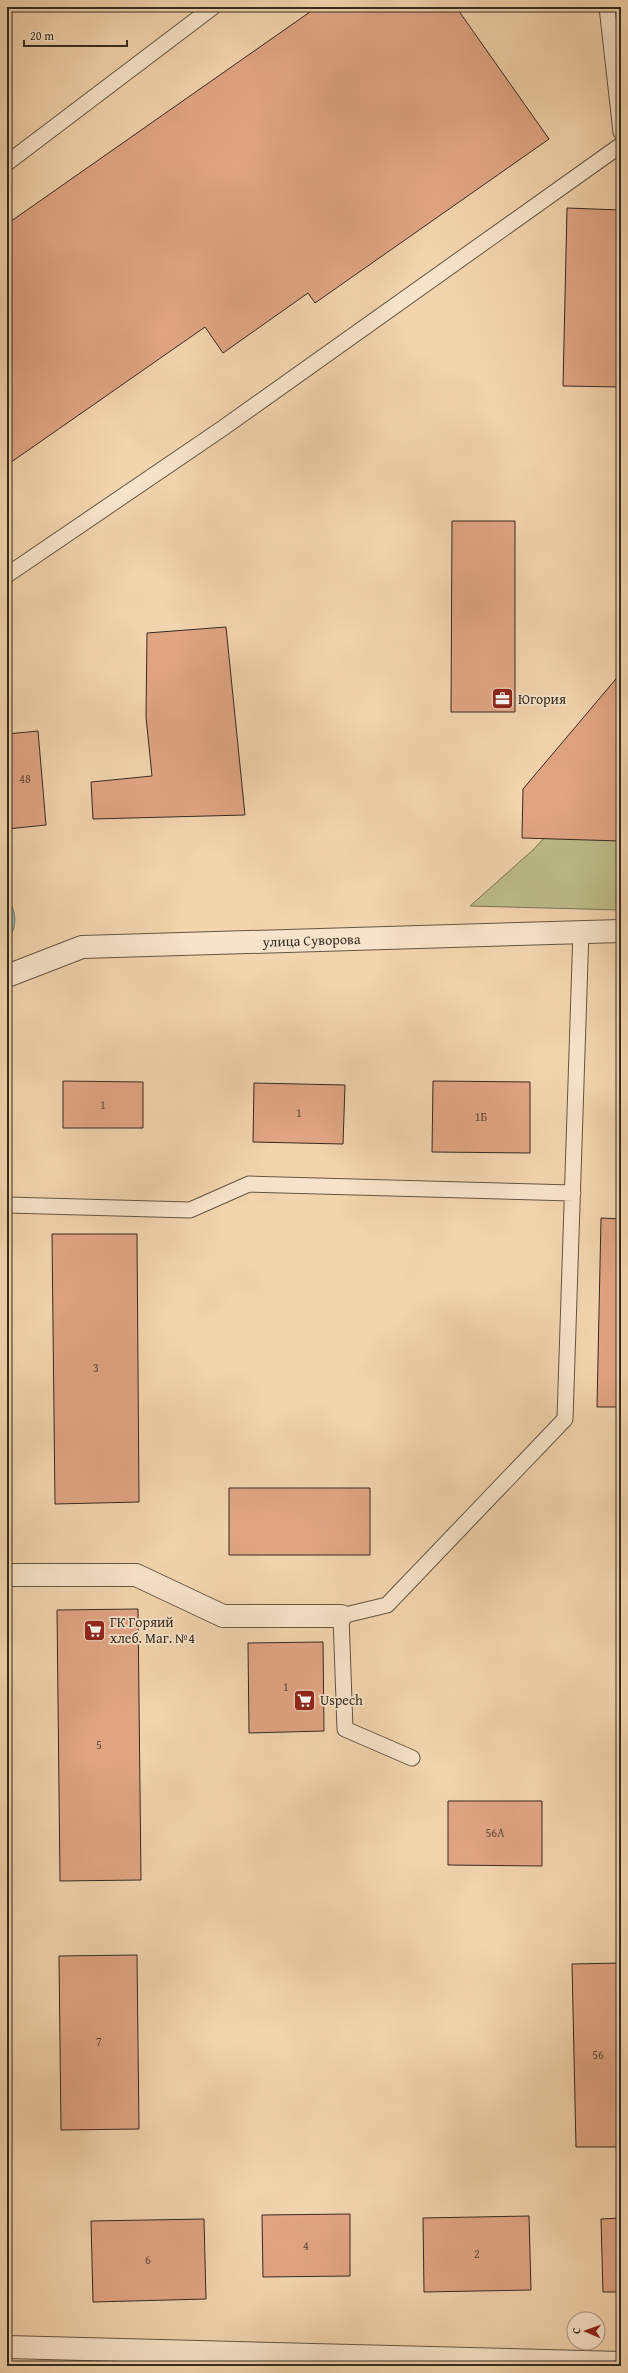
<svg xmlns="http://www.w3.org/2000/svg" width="628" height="2373" font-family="'Gentium Book Plus',serif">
<rect width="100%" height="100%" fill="#f2d4ad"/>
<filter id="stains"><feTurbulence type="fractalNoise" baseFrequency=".005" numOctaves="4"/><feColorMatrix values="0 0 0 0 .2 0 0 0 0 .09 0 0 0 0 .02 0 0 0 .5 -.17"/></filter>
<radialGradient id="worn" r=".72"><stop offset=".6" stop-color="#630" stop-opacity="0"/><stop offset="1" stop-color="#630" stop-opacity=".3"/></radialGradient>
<path fill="#bcbc89" stroke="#797455" d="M621,754V910L470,906L534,849Z"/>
<path fill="#9db7b3" stroke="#747f79" d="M7,899C17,910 18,929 7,939Z"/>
<path fill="#e1a584" stroke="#362b21" d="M317,7H456L549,139L315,303L308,293L223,353L205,327L7,465V224Z
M567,208L621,210V387L563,386Z
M452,521H515V712H451Z
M226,627L245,815L93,819L91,782L152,776L146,717L147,633Z
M621,673V841L522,838L523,789Z
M38,731L46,825L7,829V734Z
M63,1081L143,1082V1128H63Z
M433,1081L530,1082V1153L432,1152Z
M254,1083L345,1085L343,1144L253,1142Z
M601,1218L621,1219V1407H597Z
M52,1234H137L139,1502L55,1504Z
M229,1488H370V1555H229Z
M138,1609L141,1880L60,1881L57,1610Z
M323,1642L324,1731L249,1733L248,1643Z
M448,1801H542V1866L448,1865Z
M137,1955L139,2129L61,2130L59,1956Z
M621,1963V2147H576L572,1964Z
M350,2214V2276L263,2277L262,2215Z
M529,2216L531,2290L424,2292L423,2218Z
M621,2218V2292H603L601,2219Z
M204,2219L206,2299L93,2302L91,2221Z"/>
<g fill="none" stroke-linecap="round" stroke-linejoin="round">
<defs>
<path id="lane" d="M607,7L621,132
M7,163L213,7
M7,575L223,428L621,145
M7,1205L190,1210L249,1184L573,1193
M412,1758L345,1729L341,1616L387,1605L565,1419L581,930"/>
<g id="street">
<path id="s1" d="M7,976L82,947L621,931"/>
<path d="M7,1575H136L223,1616H341"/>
<path d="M7,2347L621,2363"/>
</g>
</defs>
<use href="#lane" stroke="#655544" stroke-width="17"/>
<use href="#street" stroke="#655544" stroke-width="24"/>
<use href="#lane" stroke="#f7e3ca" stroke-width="15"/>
<use href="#street" stroke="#f7e3ca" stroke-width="22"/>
</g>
<defs>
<symbol id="office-square" viewBox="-11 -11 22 22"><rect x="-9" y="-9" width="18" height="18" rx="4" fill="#8f2418" stroke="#f7e3ca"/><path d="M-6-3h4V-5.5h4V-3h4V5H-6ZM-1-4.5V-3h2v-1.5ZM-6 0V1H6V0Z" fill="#fff"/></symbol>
<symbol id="supermarket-square" viewBox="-11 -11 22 22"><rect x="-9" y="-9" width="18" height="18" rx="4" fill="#8f2418" stroke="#f7e3ca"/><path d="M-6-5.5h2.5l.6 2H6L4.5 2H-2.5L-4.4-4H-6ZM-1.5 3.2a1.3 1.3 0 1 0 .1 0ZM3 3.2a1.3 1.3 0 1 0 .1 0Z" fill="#fff"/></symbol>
</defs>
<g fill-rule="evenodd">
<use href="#office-square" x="490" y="686" width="25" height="25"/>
<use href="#supermarket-square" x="82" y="1618" width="25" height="25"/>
<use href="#supermarket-square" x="292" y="1688" width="25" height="25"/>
</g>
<g text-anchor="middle" stroke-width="3.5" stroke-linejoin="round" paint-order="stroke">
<g font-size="12" fill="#614a3a">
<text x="25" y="783">48</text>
<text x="103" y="1109">1</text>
<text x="299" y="1117">1</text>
<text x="481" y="1121">1Б</text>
<text x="96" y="1372">3</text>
<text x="286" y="1691">1</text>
<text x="99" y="1749">5</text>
<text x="495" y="1837">56А</text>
<text x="99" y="2046">7</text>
<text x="598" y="2059">56</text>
<text x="306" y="2250">4</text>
<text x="477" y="2258">2</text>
<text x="148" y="2264">6</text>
</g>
<g font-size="14" fill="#362b21" stroke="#f7e3ca" text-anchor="start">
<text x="518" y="704">Югория</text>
<text x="110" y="1627">ГК Горяий<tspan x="110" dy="16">хлеб. Маг. №4</tspan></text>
<text x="320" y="1705">Uspech</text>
</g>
<g font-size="14" fill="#362b21" stroke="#f7e3ca">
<text dy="5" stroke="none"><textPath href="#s1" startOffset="310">улица Суворова</textPath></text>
</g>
</g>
<rect width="628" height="2373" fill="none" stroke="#f2d4ad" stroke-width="24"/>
<rect x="8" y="8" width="612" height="2357" fill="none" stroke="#362b21" stroke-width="2"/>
<rect x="12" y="12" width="604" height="2349" fill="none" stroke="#362b21"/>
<g transform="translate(586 2331) rotate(272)"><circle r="19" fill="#f7e3ca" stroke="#aa9986"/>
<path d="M0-3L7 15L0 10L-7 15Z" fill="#8f2418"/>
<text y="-6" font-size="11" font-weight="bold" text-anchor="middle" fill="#362b21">С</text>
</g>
<path d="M24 40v6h103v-6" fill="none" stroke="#362b21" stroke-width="2"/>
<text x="30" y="40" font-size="12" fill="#362b21" stroke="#f7e3ca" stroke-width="3" paint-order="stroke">20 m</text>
<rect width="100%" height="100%" filter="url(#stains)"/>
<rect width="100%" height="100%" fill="url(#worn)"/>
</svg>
